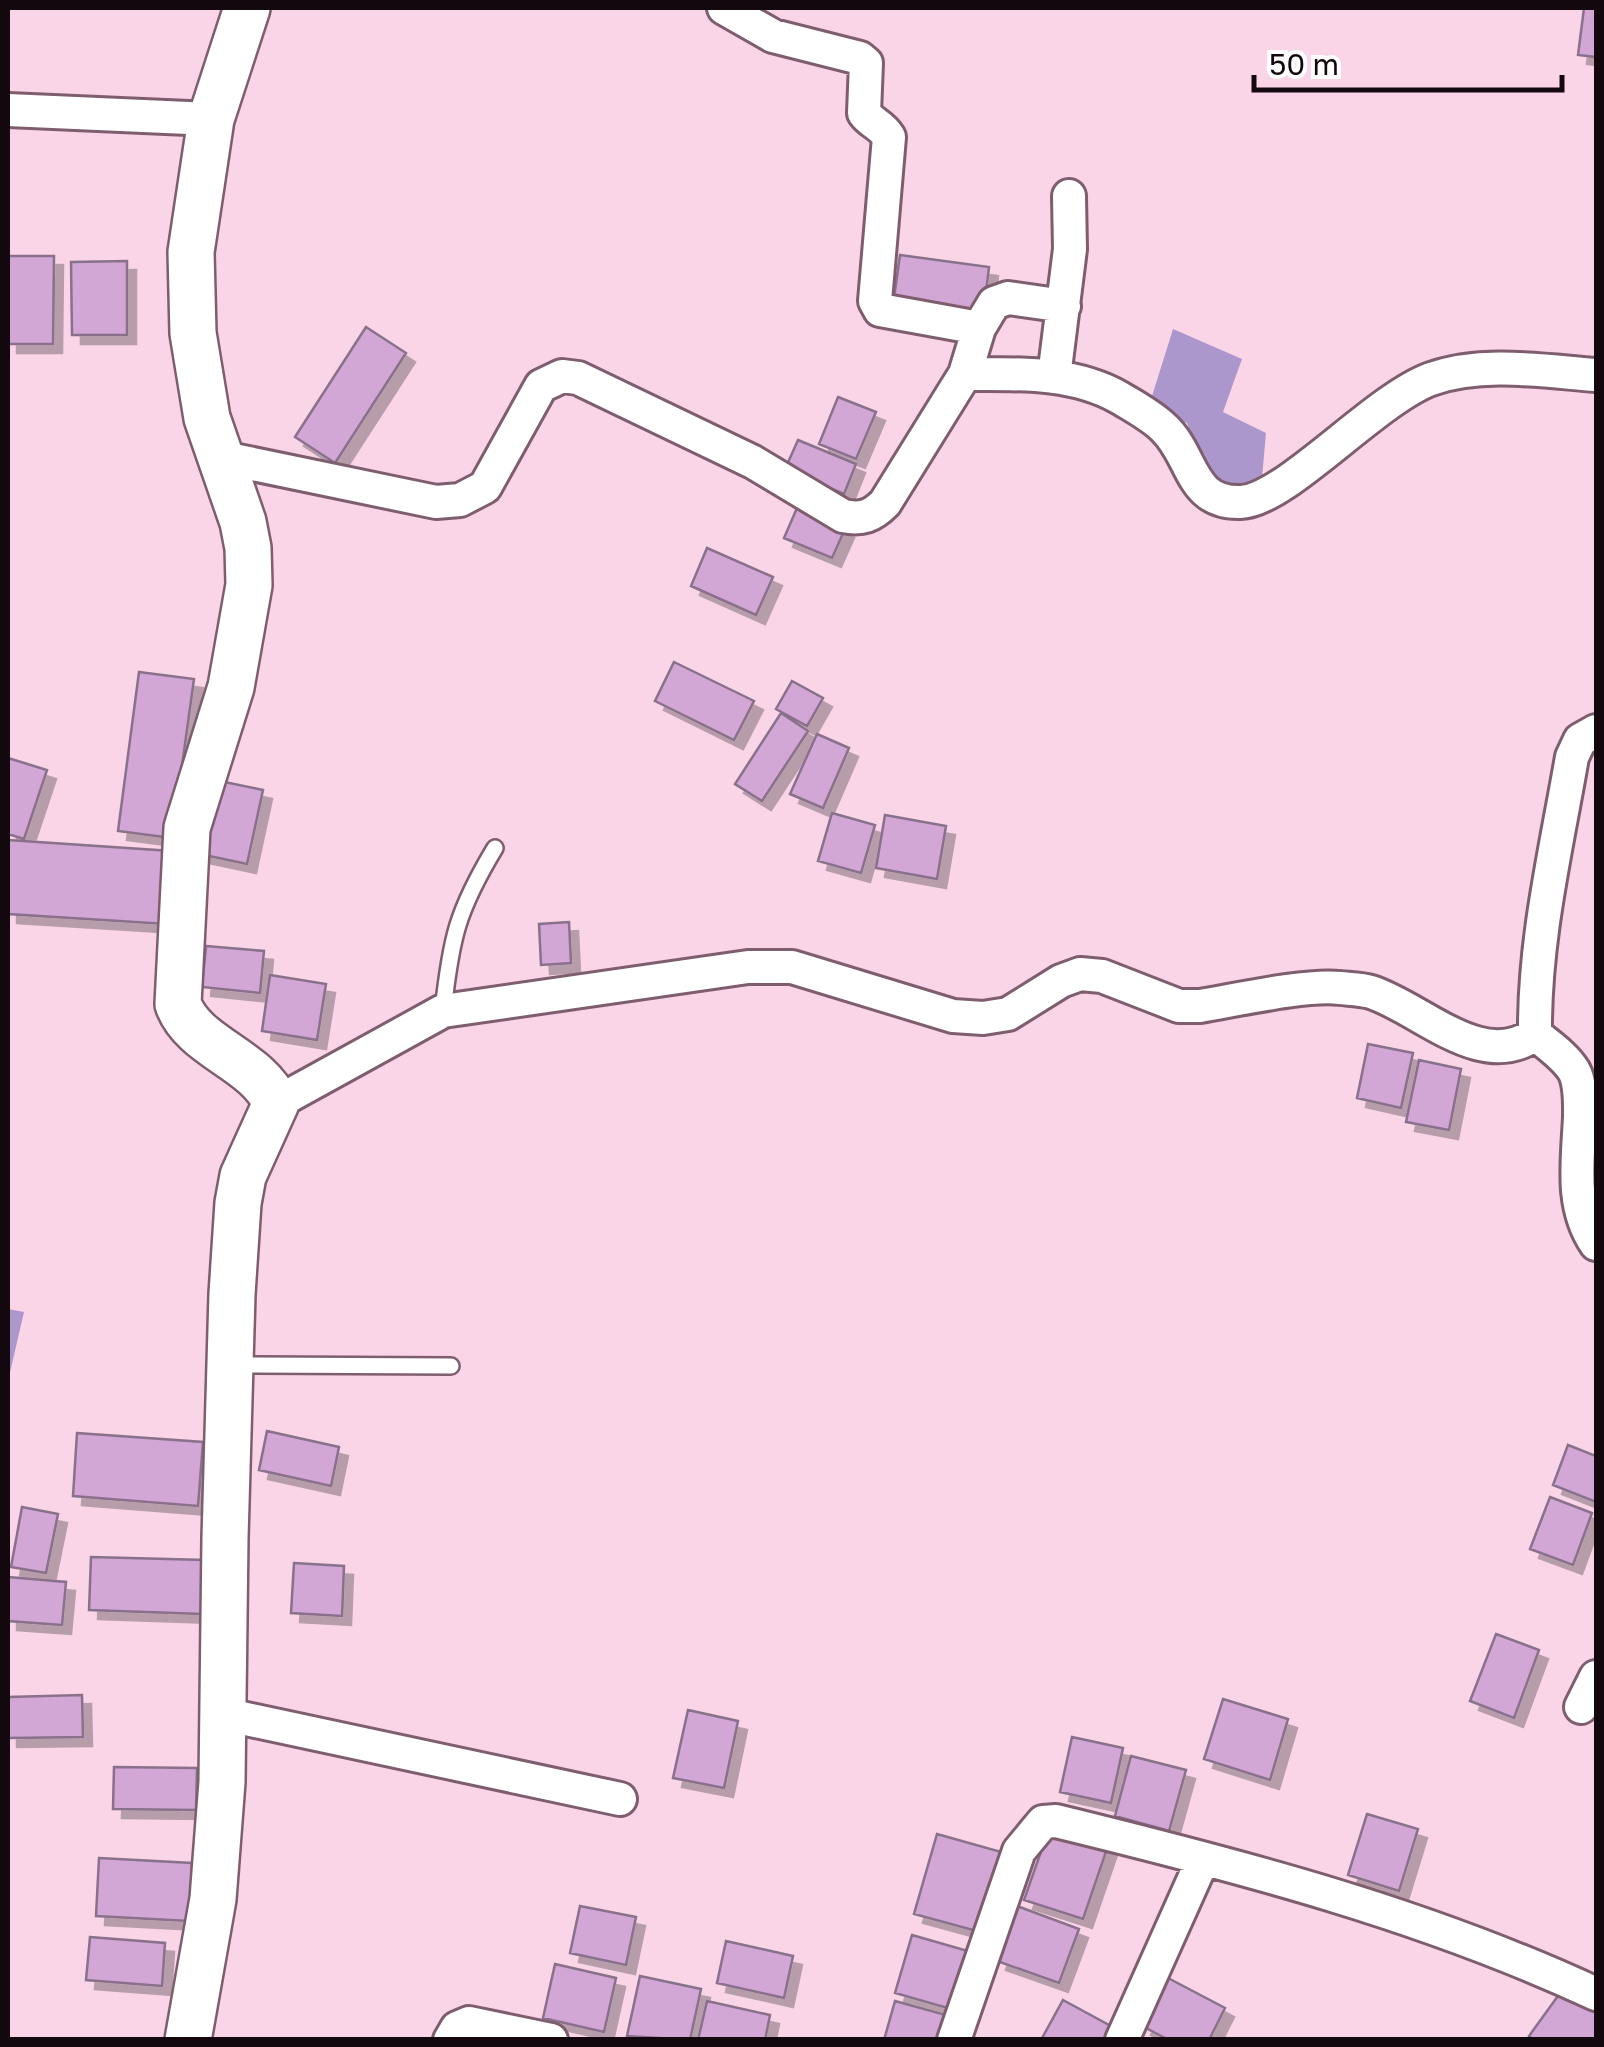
<svg xmlns="http://www.w3.org/2000/svg" width="1604" height="2047" font-family="'Golos Text',sans-serif">
<defs>
<filter id="shadow"><feDropShadow dx="9" dy="9" stdDeviation="0" flood-color="#0004"/></filter>
</defs>
<rect width="100%" height="100%" fill="#fad5e7"/>
<path fill="#ac97cc" d="M1173,329L1242,359L1223,412L1266,433L1261,489L1210,485L1187,423L1148,409Z
M8,1309L24,1312L8,1381Z"/>
<path fill="#d2a7d5" stroke="#89718b" stroke-width="2.5" filter="url(#shadow)" d="M1584,8H1596V57L1578,55Z
M900,255L989,267L983,317L893,305Z
M8,256H54L53,344H8Z
M127,261V335H72L71,262Z
M366,327L406,353L335,463L295,437Z
M838,397L876,412L856,459L819,444Z
M798,440L856,464L844,494L785,469Z
M797,508L845,529L832,558L784,538Z
M707,548L773,577L756,615L691,586Z
M674,662L754,701L734,740L655,701Z
M139,672L194,679L172,838L118,831Z
M792,681L823,698L807,726L776,709Z
M781,713L808,731L762,801L735,784Z
M817,734L849,748L823,808L790,794Z
M8,758L47,770L24,839L8,834Z
M215,780L263,790L247,864L200,854Z
M832,813L875,825L861,873L818,861Z
M885,815L946,826L937,879L876,868Z
M8,840L171,851L167,924L8,914Z
M569,922L571,963L541,965L539,924Z
M206,946L264,951L260,993L202,987Z
M270,975L326,984L317,1040L262,1031Z
M1368,1044L1413,1053L1401,1108L1357,1098Z
M1419,1060L1461,1069L1449,1130L1406,1122Z
M267,1431L339,1447L331,1486L259,1470Z
M77,1433L203,1442L198,1506L73,1496Z
M1568,1445L1596,1456V1502L1553,1485Z
M1550,1497L1592,1513L1573,1565L1530,1549Z
M22,1507L58,1514L46,1573L11,1567Z
M91,1557L205,1560L203,1614L89,1610Z
M294,1563L344,1566L342,1616L291,1613Z
M8,1577L66,1582L62,1625L8,1621Z
M1496,1634L1539,1650L1514,1718L1470,1701Z
M82,1695L83,1737L8,1738V1697Z
M1223,1699L1288,1719L1270,1780L1204,1759Z
M688,1710L738,1721L724,1788L673,1778Z
M1072,1737L1123,1748L1111,1803L1060,1792Z
M1131,1756L1186,1770L1169,1831L1115,1816Z
M114,1767L197,1768L196,1810L113,1809Z
M1367,1814L1418,1829L1399,1891L1348,1875Z
M1051,1823L1109,1843L1083,1919L1024,1900Z
M937,1834L1005,1853L984,1933L914,1914Z
M99,1858L192,1863L189,1921L96,1916Z
M580,1906L636,1917L626,1965L570,1953Z
M1017,1906L1079,1929L1059,1983L997,1961Z
M912,1935L968,1951L951,2009L895,1993Z
M90,1937L165,1943L162,1986L86,1980Z
M726,1941L793,1956L784,1998L717,1983Z
M555,1964L616,1978L604,2032L543,2018Z
M640,1976L701,1989L690,2040L627,2036Z
M1168,1978L1225,2008L1209,2040H1169L1142,2026Z
M1563,1989L1596,2013V2040H1533L1529,2036Z
M1063,2000L1120,2031L1115,2040H1041Z
M707,2001L770,2015L765,2040H698Z
M895,2001L946,2015L939,2040H884Z"/>
<g fill="none" stroke-linecap="round" stroke-linejoin="round">
<defs>
<path id="lane" d="M443,1011C451,938 457,911 495,848
M235,1365L451,1366"/>
<path id="street" d="M724,8L773,36L860,58L866,63L864,113C871,123 882,125 889,137L875,301L880,310L979,328
M8,110L211,119
M965,374L979,328L994,303L1008,298L1064,306
M1054,377L1070,249L1069,196
M219,457L436,502L460,500L485,487L541,386L562,376L578,378L753,462L843,516C862,520 872,516 885,503L965,374C1017,374 1073,371 1120,398C1135,407 1152,416 1164,428C1194,456 1189,504 1241,502C1286,500 1374,400 1431,379C1483,361 1543,371 1596,375
M1535,1034C1548,1045 1565,1056 1574,1071C1581,1084 1580,1102 1580,1117C1578,1161 1570,1206 1596,1244
M276,1103L443,1011L748,967H792L953,1016L983,1018L1008,1014L1061,981L1080,974L1102,976L1179,1006H1200C1236,1000 1307,984 1340,988C1349,989 1361,989 1371,992C1421,1008 1482,1073 1535,1034C1534,940 1556,850 1572,757L1580,740L1596,731
M1581,1707L1596,1677
M223,1714L620,1799
M450,2040L457,2028L469,2023L551,2040
M954,2040L1019,1851L1043,1822L1056,1821C1240,1866 1424,1914 1596,1994
M1122,2040L1203,1859"/>
<path id="secondary" d="M188,2040L213,1899L222,1782L225,1538L232,1294L238,1203L243,1176L276,1103C257,1059 194,1048 178,1004L187,828L231,687L249,585L248,548L243,522L207,418L193,333L191,252L211,119L247,8"/>
</defs>
<use href="#lane" stroke="#7e5e6e" stroke-width="20"/>
<use href="#street" stroke="#7e5e6e" stroke-width="38"/>
<use href="#secondary" stroke="#7e5e6e" stroke-width="50"/>
<use href="#lane" stroke="#fff" stroke-width="15"/>
<use href="#street" stroke="#fff" stroke-width="32"/>
<use href="#secondary" stroke="#fff" stroke-width="45"/>
</g>
<rect width="1604" height="2047" fill="none" stroke="#14080f" stroke-width="20"/>
<path d="M1254 75v15h308v-15" fill="none" stroke="#14080f" stroke-width="5"/>
<text x="1269" y="75" font-size="30" fill="#14080f" stroke="#ffffff" stroke-width="8" paint-order="stroke">50 m</text>
</svg>
